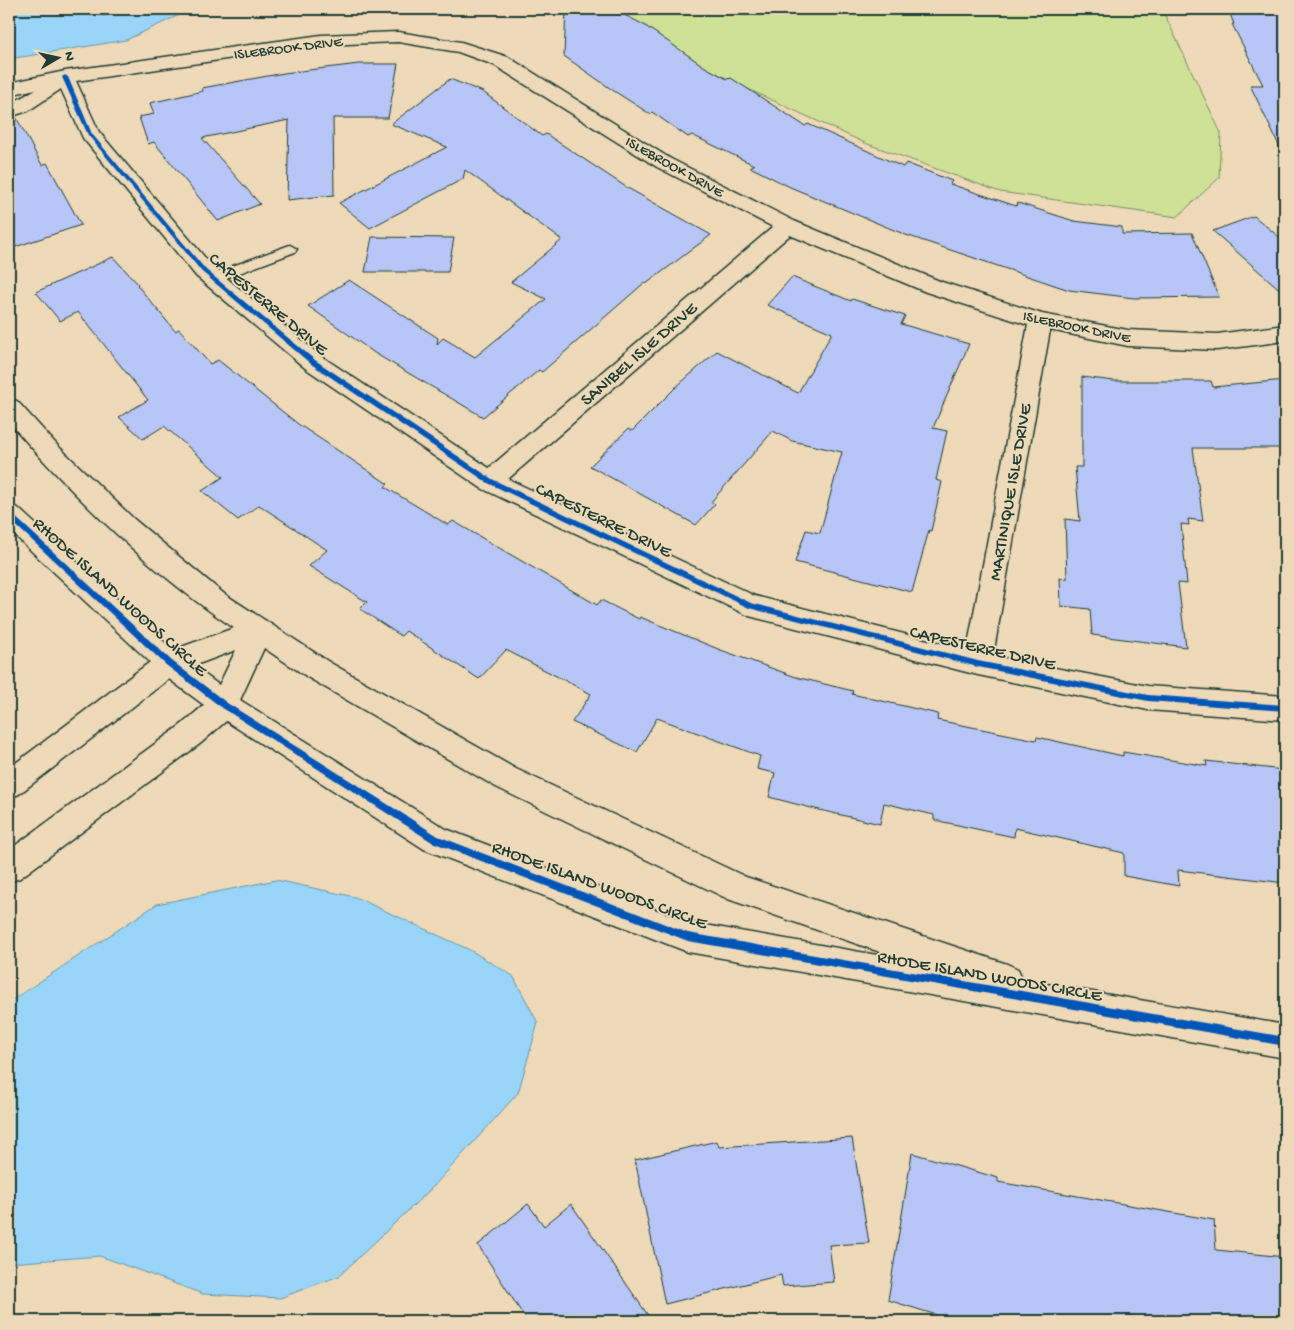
<svg xmlns="http://www.w3.org/2000/svg" width="1294" height="1330" font-family="'Gochi Hand',sans-serif">
<rect width="100%" height="100%" fill="#eed9b8"/>
<filter id="ink" filterUnits="userSpaceOnUse"><feTurbulence type="fractalNoise" baseFrequency=".02" numOctaves="2"/><feDisplacementMap in="SourceGraphic" scale="10" xChannelSelector="R" yChannelSelector="G"/><feConvolveMatrix kernelMatrix="1 2 1 2 8 2 1 2 1" color-interpolation-filters="sRGB"/></filter>
<g filter="url(#ink)">
<path fill="#cee196" stroke="#768f65" d="M595,9H1162L1221,133L1219,178L1177,217L1000,192L865,143L737,84Z"/>
<path fill="#98d5f8" stroke="#6898aa" d="M9,9H181L179,15L126,40L9,59Z
M276,880L355,897L470,950L513,976L538,1023L518,1093L433,1187L339,1276L280,1298L203,1294L100,1256L9,1263V1002L157,904Z"/>
<path fill="#b7c6f6" stroke="#1f3d34" d="M566,9H613L644,25L705,67L727,79L731,78L805,126L808,124L903,167L906,163L952,181L950,184L1016,206L1018,203L1074,221L1122,227V234L1192,233L1219,297L1134,298L1069,290L906,235L790,187L750,167L754,165L692,135L688,137L652,112L650,114L614,91L564,56Z
M1228,9H1285V158L1250,85H1263L1232,24H1234Z
M359,64H398L388,118H333L334,195L287,200L289,120L202,138L260,204L218,221L154,142L148,144L139,117L154,114L150,103L203,91L202,88L284,73Z
M450,79L483,92L542,136L546,134L626,187L711,235L646,284L644,283L542,372L539,370L483,417L376,354L308,306L349,280L438,338L437,344L443,338L475,357L546,299L511,282L562,240L465,170L463,179L370,228L339,203L447,147L391,124Z
M16,117L42,165L47,163L81,225L9,249V119Z
M1254,216L1285,242V294L1213,231Z
M372,237L454,238L448,272H365Z
M113,257L138,284L137,285L175,331L179,329L210,364L218,360L298,424L388,484L385,487L448,525L453,521L597,605L601,600L639,619L640,617L718,649L796,677L853,691L852,694L938,714L937,720L1036,740L1037,737L1123,756V752L1207,766L1206,761L1283,770L1285,782V883L1178,870L1179,886L1124,876V853L1015,828L1014,837L934,820V815L884,803L880,824L811,808L769,797L775,773L757,769L760,756L657,718L637,752L572,722L591,694L506,650L479,679L406,631L401,636L360,609L367,602L309,566L327,550L259,505L238,520L202,491L223,477L164,426L143,439L119,417L148,400L78,312L60,321L36,292Z
M792,277L851,301L852,299L905,316L901,324L969,344L933,428L947,431L936,480L942,482L931,531L929,530L912,592L795,562L806,530L820,533L842,452L792,441L773,431L711,502L715,504L696,525L590,466L628,429L632,431L675,388L717,351L798,393L832,333L767,305Z
M1082,377L1114,381H1211L1213,387L1285,380V448H1193L1203,521L1188,519L1189,525L1181,524L1187,584L1178,583L1186,647L1092,635L1090,609L1061,606L1060,578L1067,579L1065,519L1080,521L1075,467H1082Z
M852,1138L869,1243L829,1245L834,1282L783,1286L781,1275L665,1304L635,1160L717,1141L719,1147Z
M912,1153L998,1178V1182L1214,1220L1216,1250L1285,1257V1321H956L888,1300Z
M528,1204L544,1226L571,1204L652,1321H527L478,1245Z"/>
<g fill="none" stroke-linecap="round" stroke-linejoin="round">
<defs>
<path id="lane" d="M290,245L297,249L295,252L218,281L213,283L206,278L208,275Z"/>
<path id="street" d="M398,32L461,42L508,57L671,159L794,221L942,282L1042,314L1128,330L1217,334L1285,325V341L1217,350L1128,346L1050,330L993,656L1148,686L1285,696V720L1148,710L978,675L749,616L481,488L305,368L196,276L83,138L61,89L28,111L9,117V105L36,89L9,95V83L65,71L321,35ZM398,42L458,52L494,65L657,167L773,227L489,468L321,356L212,266L99,132L76,81L321,45ZM790,235L926,292L1028,325L967,650L755,596L508,479Z"/>
<path id="secondary" d="M9,399L17,401L58,446L135,520L223,593L329,662L516,769L746,877L1007,964L1018,969L1023,980L1285,1025V1058L688,952L424,849L226,721L201,743L20,878L9,882V850L181,725L204,705L169,679L19,794L9,798V768L150,662L9,530V505L18,508L173,650L234,628C150,572 75,498 9,422ZM264,648L309,678L496,787L728,899L900,959L688,922L446,829L240,700ZM236,650L219,685L193,666Z"/>
</defs>
<use href="#lane" stroke="#1f3d34" stroke-width="3"/>
<use href="#street" stroke="#1f3d34" stroke-width="3"/>
<use href="#secondary" stroke="#1f3d34" stroke-width="3"/>
<use href="#lane" fill="#eed9b8" fill-rule="evenodd"/>
<use href="#street" fill="#eed9b8" fill-rule="evenodd"/>
<use href="#secondary" fill="#eed9b8" fill-rule="evenodd"/>
<defs>
<path id="cycleway" d="M65,75L68,77L92,134L206,270L315,360L492,479L751,603L978,661L1148,695L1285,705V711L1148,701L978,667L749,608L488,483L311,364L202,272L88,135L62,77Z
M9,512L11,513L172,661L227,703L438,836L688,933L1285,1037V1046L688,941L432,842L221,707L166,665L9,519Z"/>
</defs>
<use href="#cycleway" stroke="#eed9b8" stroke-width="3"/>
<use href="#cycleway" fill="#0057b8" fill-rule="evenodd"/>
</g>
</g>
<g text-anchor="middle" stroke-width="4" stroke-linejoin="round" paint-order="stroke">
<g font-size="15" fill="#1f3d34" stroke="#eed9b8">
<text transform="translate(288 47) rotate(-7)" y="5">ISLEBROOK DRIVE</text>
<text transform="translate(675 166) rotate(29)" y="5">ISLEBROOK DRIVE</text>
<text transform="translate(1077 326) rotate(12)" y="5">ISLEBROOK DRIVE</text>
</g>
<g font-size="18" fill="#1f3d34" stroke="#eed9b8">
<text transform="translate(269 303) rotate(40)" y="6">CAPESTERRE DRIVE</text>
<text transform="translate(638 353) rotate(-41)" y="6">SANIBEL ISLE DRIVE</text>
<text transform="translate(1009 492) rotate(-80)" y="6">MARTINIQUE ISLE DRIVE</text>
<text transform="translate(604 519) rotate(26)" y="6">CAPESTERRE DRIVE</text>
<text transform="translate(121 596) rotate(42)" y="6">RHODE ISLAND WOODS CIRCLE</text>
<text transform="translate(983 647) rotate(13)" y="6">CAPESTERRE DRIVE</text>
<text transform="translate(600 884) rotate(20)" y="6">RHODE ISLAND WOODS CIRCLE</text>
<text transform="translate(990 975) rotate(10)" y="6">RHODE ISLAND WOODS CIRCLE</text>
</g>
</g>
<rect width="1294" height="1330" fill="none" stroke="#eed9b8" stroke-width="30"/>
<rect x="15" y="15" width="1264" height="1300" fill="none" stroke="#1f3d34" stroke-width="2" filter="url(#ink)"/>
<g transform="translate(58 58) rotate(81)" stroke="#eed9b8" stroke-width="4" paint-order="stroke">
<path d="M0-4L9 19L0 12L-9 19Z" fill="#1f3d34"/>
<text y="-8" font-size="14" font-weight="bold" text-anchor="middle" fill="#1f3d34">N</text>
</g>
</svg>
